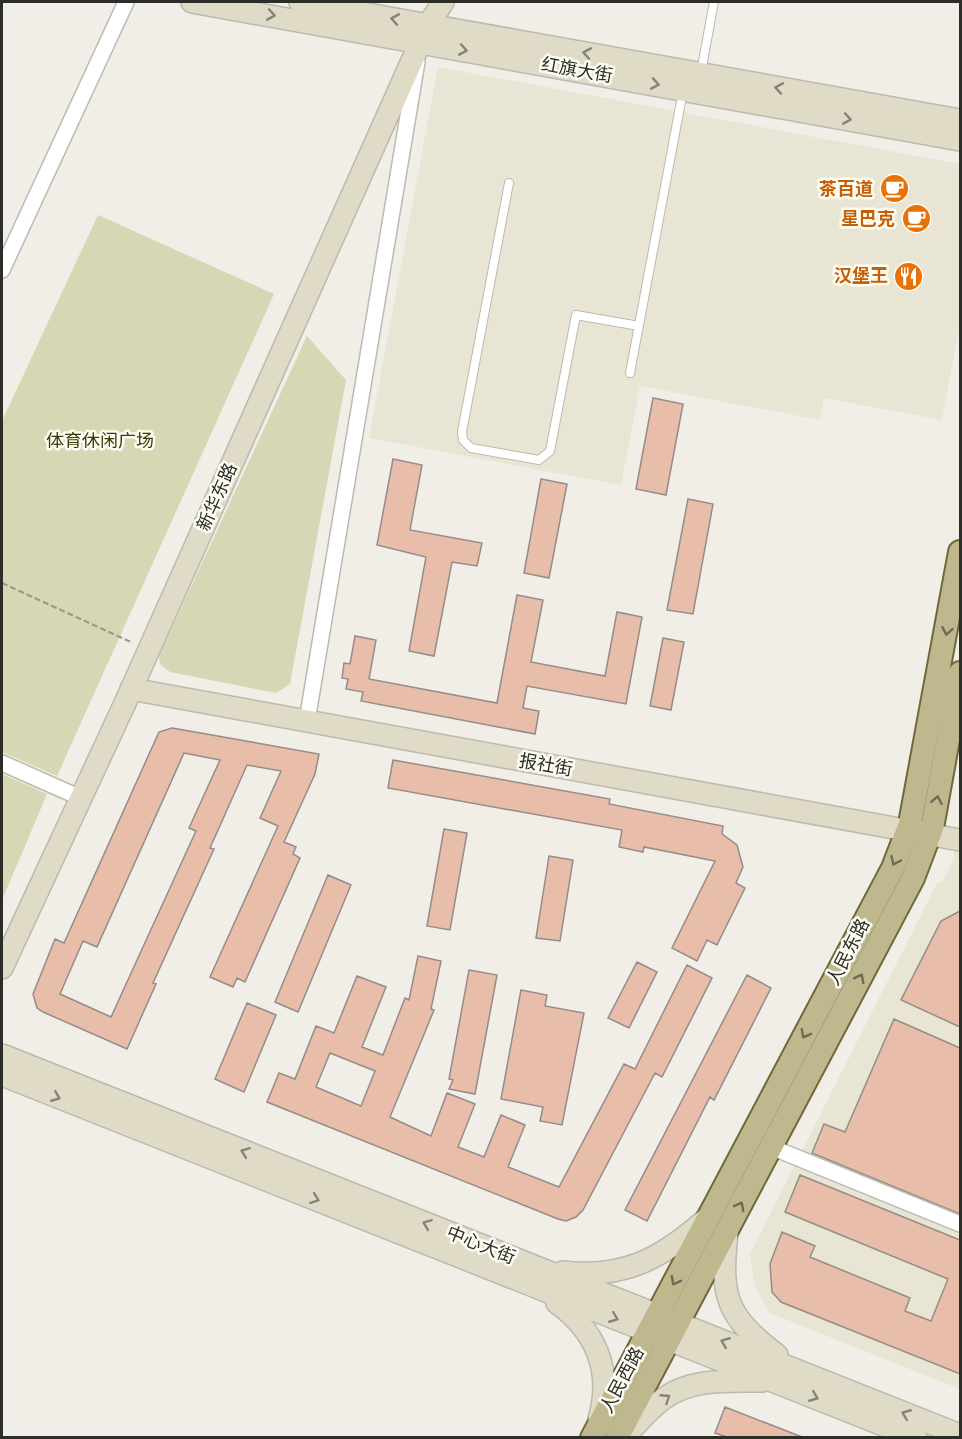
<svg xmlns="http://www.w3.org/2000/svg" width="962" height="1439" font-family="Poppins,'Noto Sans SC',sans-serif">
<rect width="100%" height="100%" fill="#f0eee6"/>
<path fill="#e8e5d5" d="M438,67L960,164V323L942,420L824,398L820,420L640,386L621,485L369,438Z
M960,815V1389L770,1313L755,1287L750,1254L937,883L943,881L953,860Z"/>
<path fill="#d5d7b5" d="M98,215L274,294L57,776L2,752V421Z
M307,336L346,380L290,684L276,693L170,672L160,664L159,656Z
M2,774L47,794L2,900Z"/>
<path fill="#e8bdaa" stroke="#958c89" stroke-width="1.5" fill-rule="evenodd" d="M653,398L683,404L666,495L636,489Z
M393,459L422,465L410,530L482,543L477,566L452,562L434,656L409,651L426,557L377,545Z
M541,479L567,484L549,578L524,573Z
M688,499L713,504L693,614L667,610Z
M517,595L543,600L531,662L605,676L617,612L642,617L626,704L527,686L523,708L539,711L535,734L361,701L363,692L346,689L348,679L342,678L344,663L350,664L355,636L376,640L369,679L497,703Z
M663,638L684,642L671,710L650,706Z
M172,728L319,754L315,774L284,842L296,847L293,854L300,858L245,982L237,978L233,987L210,977L278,826L260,818L281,771L247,765L210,848L214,849L153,983L156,984L127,1049L43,1012L37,1008L33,994L55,939L64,943L159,732ZM184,753L220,760L189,828L196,831L111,1017L60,994L83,941L97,947Z
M393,760L610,799L609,804L723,826L722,834L737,845L743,867L736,883L745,888L717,945L707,940L697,961L672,948L715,861L644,847L643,852L619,847L622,830L388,788Z
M444,829L467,833L450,930L427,926Z
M549,856L573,860L560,941L536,938Z
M328,875L351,885L298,1012L275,1002Z
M960,911V1027L901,1000L941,921Z
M418,956L441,961L431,1009L434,1010L390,1117L431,1136L447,1093L475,1104L458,1147L484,1157L501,1115L525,1125L508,1167L559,1187L624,1064L635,1069L687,965L712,978L662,1077L655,1073L583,1210L576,1217L566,1221L558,1219L267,1102L279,1073L295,1079L316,1026L334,1033L357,976L386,987L362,1047L383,1055L405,998L409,1000ZM330,1053L375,1071L361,1106L316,1087Z
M637,962L657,972L629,1028L608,1018Z
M469,970L497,975L475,1094L449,1089L453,1080L449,1079Z
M747,975L771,988L714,1100L710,1097L647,1221L625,1210Z
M521,990L547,995L545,1006L584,1013L562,1125L540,1121L543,1107L501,1099Z
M247,1003L276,1015L244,1092L215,1079Z
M894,1019L960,1048V1214L812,1153L824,1124L845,1132Z
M800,1175L960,1240V1374L781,1302L772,1292L770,1264L782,1232L815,1246L810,1257L910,1298L905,1311L931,1321L948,1279L785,1212Z
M725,1407L802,1437H727L715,1433Z"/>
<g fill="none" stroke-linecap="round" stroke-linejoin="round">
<defs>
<path id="lane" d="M701,72L714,2
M509,183L462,432L463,440L471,448L539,460L550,451L576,315L639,326
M630,373L683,91"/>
<path id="street" d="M2,270L126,2
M307,721L417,62
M2,763L81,798
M771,1147L960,1224"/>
<path id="secondary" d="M192,2L960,140
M300,2L960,120
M131,689L960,840
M2,968L126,701L428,25L443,2
M2,1055L960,1435
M2,1075L916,1438
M727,1233C720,1297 726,1316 777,1355
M563,1272C623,1279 661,1259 705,1220
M557,1303C596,1331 613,1371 599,1419
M623,1438C636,1425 648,1410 663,1399C691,1378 729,1381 762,1381"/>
<path id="primary" d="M592,1438L893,868L910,824L960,552
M617,1438L913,878L932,828L960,673"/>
</defs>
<use href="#lane" stroke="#bbbab1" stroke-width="10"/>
<use href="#street" stroke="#bbbab1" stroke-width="18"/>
<use href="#secondary" stroke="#bbbab1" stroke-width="24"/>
<use href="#primary" stroke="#70683a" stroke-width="26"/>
<path stroke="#999892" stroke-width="2" stroke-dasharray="6 3" stroke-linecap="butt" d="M2,583L133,643"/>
<use href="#lane" stroke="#fff" stroke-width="8"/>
<use href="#street" stroke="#fff" stroke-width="15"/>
<use href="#secondary" stroke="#dfdbc7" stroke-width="21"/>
<use href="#primary" stroke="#bfb88e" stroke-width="22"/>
</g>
<defs><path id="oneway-chevron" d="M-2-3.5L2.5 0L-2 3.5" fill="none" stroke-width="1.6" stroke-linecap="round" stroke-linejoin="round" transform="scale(1.5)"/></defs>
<g stroke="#868478">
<use href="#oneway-chevron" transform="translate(271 15) rotate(10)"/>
<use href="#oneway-chevron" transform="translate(395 19) rotate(-170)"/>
<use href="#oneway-chevron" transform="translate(463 50) rotate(10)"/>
<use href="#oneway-chevron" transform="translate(587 53) rotate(-170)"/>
<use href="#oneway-chevron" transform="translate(655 84) rotate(10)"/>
<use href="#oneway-chevron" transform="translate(779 88) rotate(-170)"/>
<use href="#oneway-chevron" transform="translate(847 119) rotate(10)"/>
<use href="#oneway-chevron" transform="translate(56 1097) rotate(22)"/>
<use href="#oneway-chevron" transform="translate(245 1152) rotate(-159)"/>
<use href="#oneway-chevron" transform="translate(315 1199) rotate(21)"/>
<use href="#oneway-chevron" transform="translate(427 1224) rotate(-159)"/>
<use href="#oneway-chevron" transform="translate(614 1318) rotate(22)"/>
<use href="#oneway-chevron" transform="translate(725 1342) rotate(-158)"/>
<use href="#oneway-chevron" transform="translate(814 1397) rotate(22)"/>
<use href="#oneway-chevron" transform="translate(666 1398) rotate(-33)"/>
<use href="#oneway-chevron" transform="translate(906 1414) rotate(-158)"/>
</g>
<g stroke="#6e6b56">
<use href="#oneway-chevron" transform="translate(947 631) rotate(100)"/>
<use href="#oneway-chevron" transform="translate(937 800) rotate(-79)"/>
<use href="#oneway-chevron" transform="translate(895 861) rotate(115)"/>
<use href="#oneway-chevron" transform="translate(860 978) rotate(-63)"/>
<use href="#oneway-chevron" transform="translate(805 1034) rotate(118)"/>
<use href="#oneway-chevron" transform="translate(740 1206) rotate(-62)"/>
<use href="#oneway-chevron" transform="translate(675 1281) rotate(118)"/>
</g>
<defs>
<symbol id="cafe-disc" viewBox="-11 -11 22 22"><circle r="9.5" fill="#e8710a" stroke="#fdfcf3"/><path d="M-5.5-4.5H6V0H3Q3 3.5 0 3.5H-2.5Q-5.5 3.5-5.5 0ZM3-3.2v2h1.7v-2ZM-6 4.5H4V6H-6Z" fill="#fff"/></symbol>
<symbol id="restaurant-disc" viewBox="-11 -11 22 22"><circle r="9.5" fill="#e8710a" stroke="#fdfcf3"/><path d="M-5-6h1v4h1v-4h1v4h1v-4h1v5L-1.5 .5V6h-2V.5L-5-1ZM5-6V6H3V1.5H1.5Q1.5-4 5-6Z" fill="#fff"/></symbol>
</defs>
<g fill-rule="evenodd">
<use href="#cafe-disc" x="878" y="172" width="33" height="33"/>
<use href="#cafe-disc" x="900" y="202" width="33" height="33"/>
<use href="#restaurant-disc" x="892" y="260" width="33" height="33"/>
</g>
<g text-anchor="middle" stroke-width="5" stroke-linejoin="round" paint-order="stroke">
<g font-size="18" fill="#2c2c29" stroke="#fdfcf3">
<text transform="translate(577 70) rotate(10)" y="6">红旗大街</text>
<text transform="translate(217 497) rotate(-66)" y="6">新华东路</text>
<text transform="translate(546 765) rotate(10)" y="6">报社街</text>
<text transform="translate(848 952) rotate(-63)" y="6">人民东路</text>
<text transform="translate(481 1245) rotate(22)" y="6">中心大街</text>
<text transform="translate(622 1380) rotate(-62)" y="6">人民西路</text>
</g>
<g font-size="18" font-weight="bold" fill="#c56008" stroke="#fdfcf3" text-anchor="end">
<text x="873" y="195">茶百道</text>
<text x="895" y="225">星巴克</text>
<text x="888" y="282">汉堡王</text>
</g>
<g font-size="18" fill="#3a3b07" stroke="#fdfcf3">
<text x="100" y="447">体育休闲广场</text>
</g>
</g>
<rect width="962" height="1439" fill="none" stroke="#2c2c29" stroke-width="6"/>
</svg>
